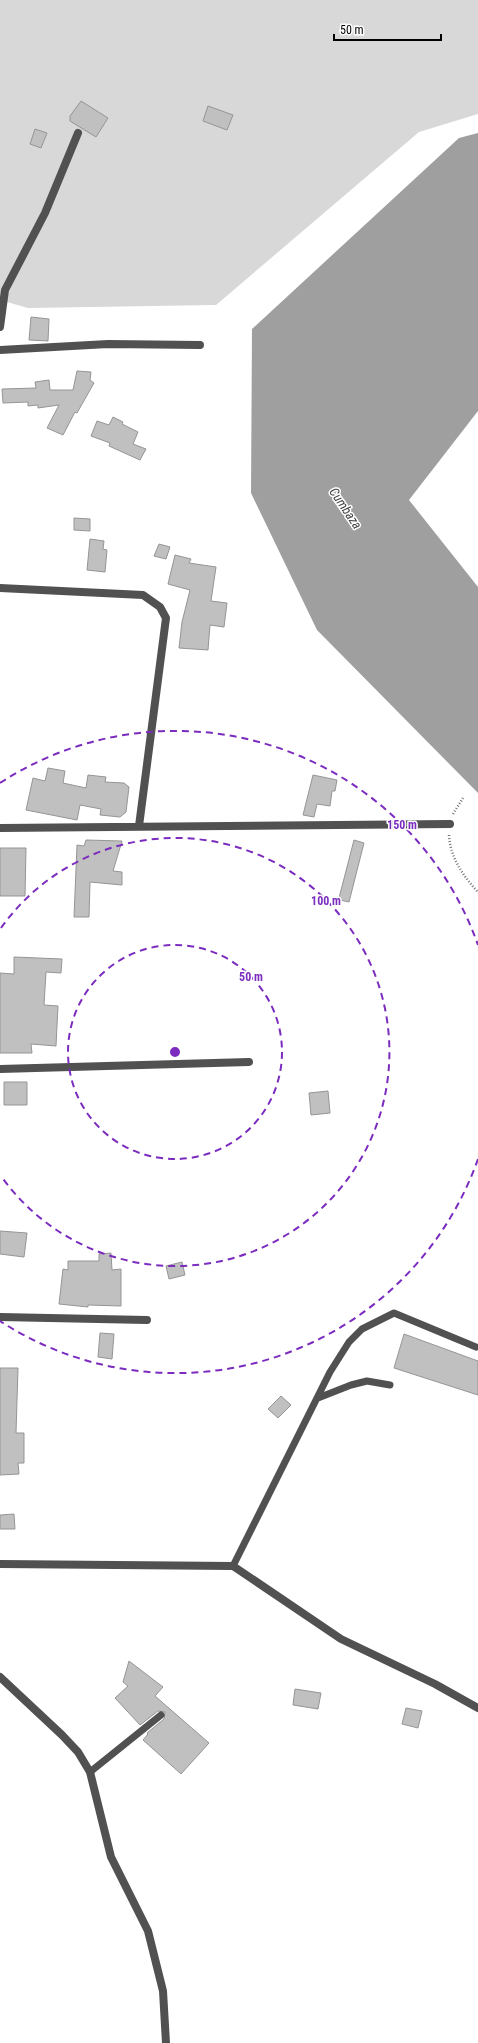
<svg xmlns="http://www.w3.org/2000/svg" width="478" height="2043" font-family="'Roboto Condensed',sans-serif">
<rect width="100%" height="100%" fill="#fff"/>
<path fill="#d8d8d8" d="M0,0H478V114L419,132L216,305L28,308L0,300Z"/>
<path fill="#9f9f9f" d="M478,133V411L409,500L478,587V793L317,630L251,493L252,329L459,138Z"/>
<path fill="#c0c0c0" stroke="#959595" d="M81,101L108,118L96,137L70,121V116Z
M208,106L233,115L227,130L203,121Z
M35,129L47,133L41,148L30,144Z
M31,317L49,319L48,341L29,340Z
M77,371L91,372L90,380L94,383L77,413L75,412L63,435L47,428L59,405L38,408V405L28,406V402L3,403L2,389L36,388L35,382L49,380L50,390H73Z
M113,417L123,422L122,424L138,432L133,444L146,449L140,460L109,446L110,443L91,436L97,421L109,425Z
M74,518L90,519V531L74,530Z
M90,539L104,541L103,549L107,550L105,572L87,570Z
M159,544L170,547L166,559L154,556Z
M175,555L191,559L189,563L216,567L211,601L227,603L224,627L210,625L208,650L179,648L182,622L190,590L168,584Z
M48,768L65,771L63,783L86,788L88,775L106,777L105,782L124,783L129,787L126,812L120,817L100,815L101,809L80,805L77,820L26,810L33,778L45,781Z
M313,775L337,780L335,791H332L330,806L317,804L314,817L303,815Z
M86,840L122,841L113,871L122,872V885L90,882L89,917H74L77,845L84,846Z
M354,840L364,843L349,902L340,900L341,898H339Z
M0,848H26L25,896H0Z
M14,957L62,959L61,973L46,972L44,1005L58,1006L56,1046L31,1044L32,1053H0V973L14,974Z
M4,1082H27V1105H4Z
M328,1091L330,1113L311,1115L309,1093Z
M0,1231L27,1233L24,1257L0,1254Z
M111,1253L112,1270L121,1269V1306L88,1305V1307L59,1304L63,1269L68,1270V1261H99V1254Z
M182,1262L185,1275L169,1279L166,1266Z
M100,1333L114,1334L112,1359L98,1357Z
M404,1334L478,1361V1395L394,1368Z
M0,1368H18L16,1433H24V1463H18L19,1474L0,1475Z
M281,1396L291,1405L278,1418L268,1409Z
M14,1514L15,1529H0V1515Z
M129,1661L163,1687L155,1696L209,1743L181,1774L143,1740L148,1734L147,1733L164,1719L165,1712L158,1711L140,1725L115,1698L128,1686L123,1682Z
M295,1689L321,1693L318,1709L293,1705Z
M406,1708L422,1711L418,1728L402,1724Z"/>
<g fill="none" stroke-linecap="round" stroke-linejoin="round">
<path stroke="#737373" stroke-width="2.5" stroke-dasharray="1 2" stroke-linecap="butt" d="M453,814L463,798
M449,835C450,857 463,876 478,892"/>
<path stroke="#515151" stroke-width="7" d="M318,1398L351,1385L367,1381L390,1385
M233,1566L330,1372L349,1342L362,1329L394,1313L476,1347
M90,1772L161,1715"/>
<path stroke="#515151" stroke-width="8" d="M0,327L5,290L45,213L78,133
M0,350L108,344L200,345
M0,588L143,595L160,607L166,618L139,826
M0,828L450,824
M0,1069L249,1062
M0,1317L147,1320
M0,1564L233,1566L341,1639L435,1684L478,1708"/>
<path stroke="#515151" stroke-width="8" d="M0,1677L62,1735L78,1752L90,1772L111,1857L148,1931L163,1991L166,2043"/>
</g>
<g fill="none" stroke="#7b2cbf" stroke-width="2" stroke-dasharray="7 5">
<circle cx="175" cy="1052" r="107"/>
<path d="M1 928A214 214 0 1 1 1 1176"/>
<path d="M478 1159A321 321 0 0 1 0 1321M0 783A321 321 0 0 1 478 945"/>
</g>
<g text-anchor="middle" stroke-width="3" stroke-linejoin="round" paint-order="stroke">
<g font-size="13" font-style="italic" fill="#404040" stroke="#fff">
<text transform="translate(346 508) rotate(56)" y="5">Cumbaza</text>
</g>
</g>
<circle cx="175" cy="1052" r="6" fill="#7b2cbf" stroke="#fff" stroke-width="2"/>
<g font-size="12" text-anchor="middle" font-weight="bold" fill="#7b2cbf" stroke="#fff" stroke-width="3" stroke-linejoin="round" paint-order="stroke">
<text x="402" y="829">150 m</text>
<text x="326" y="905">100 m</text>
<text x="251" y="981">50 m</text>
</g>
<path d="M334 34v6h107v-6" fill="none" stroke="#000000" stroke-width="2"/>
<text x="340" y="34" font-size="12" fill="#000000" stroke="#ffffff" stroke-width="3" paint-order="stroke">50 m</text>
</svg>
